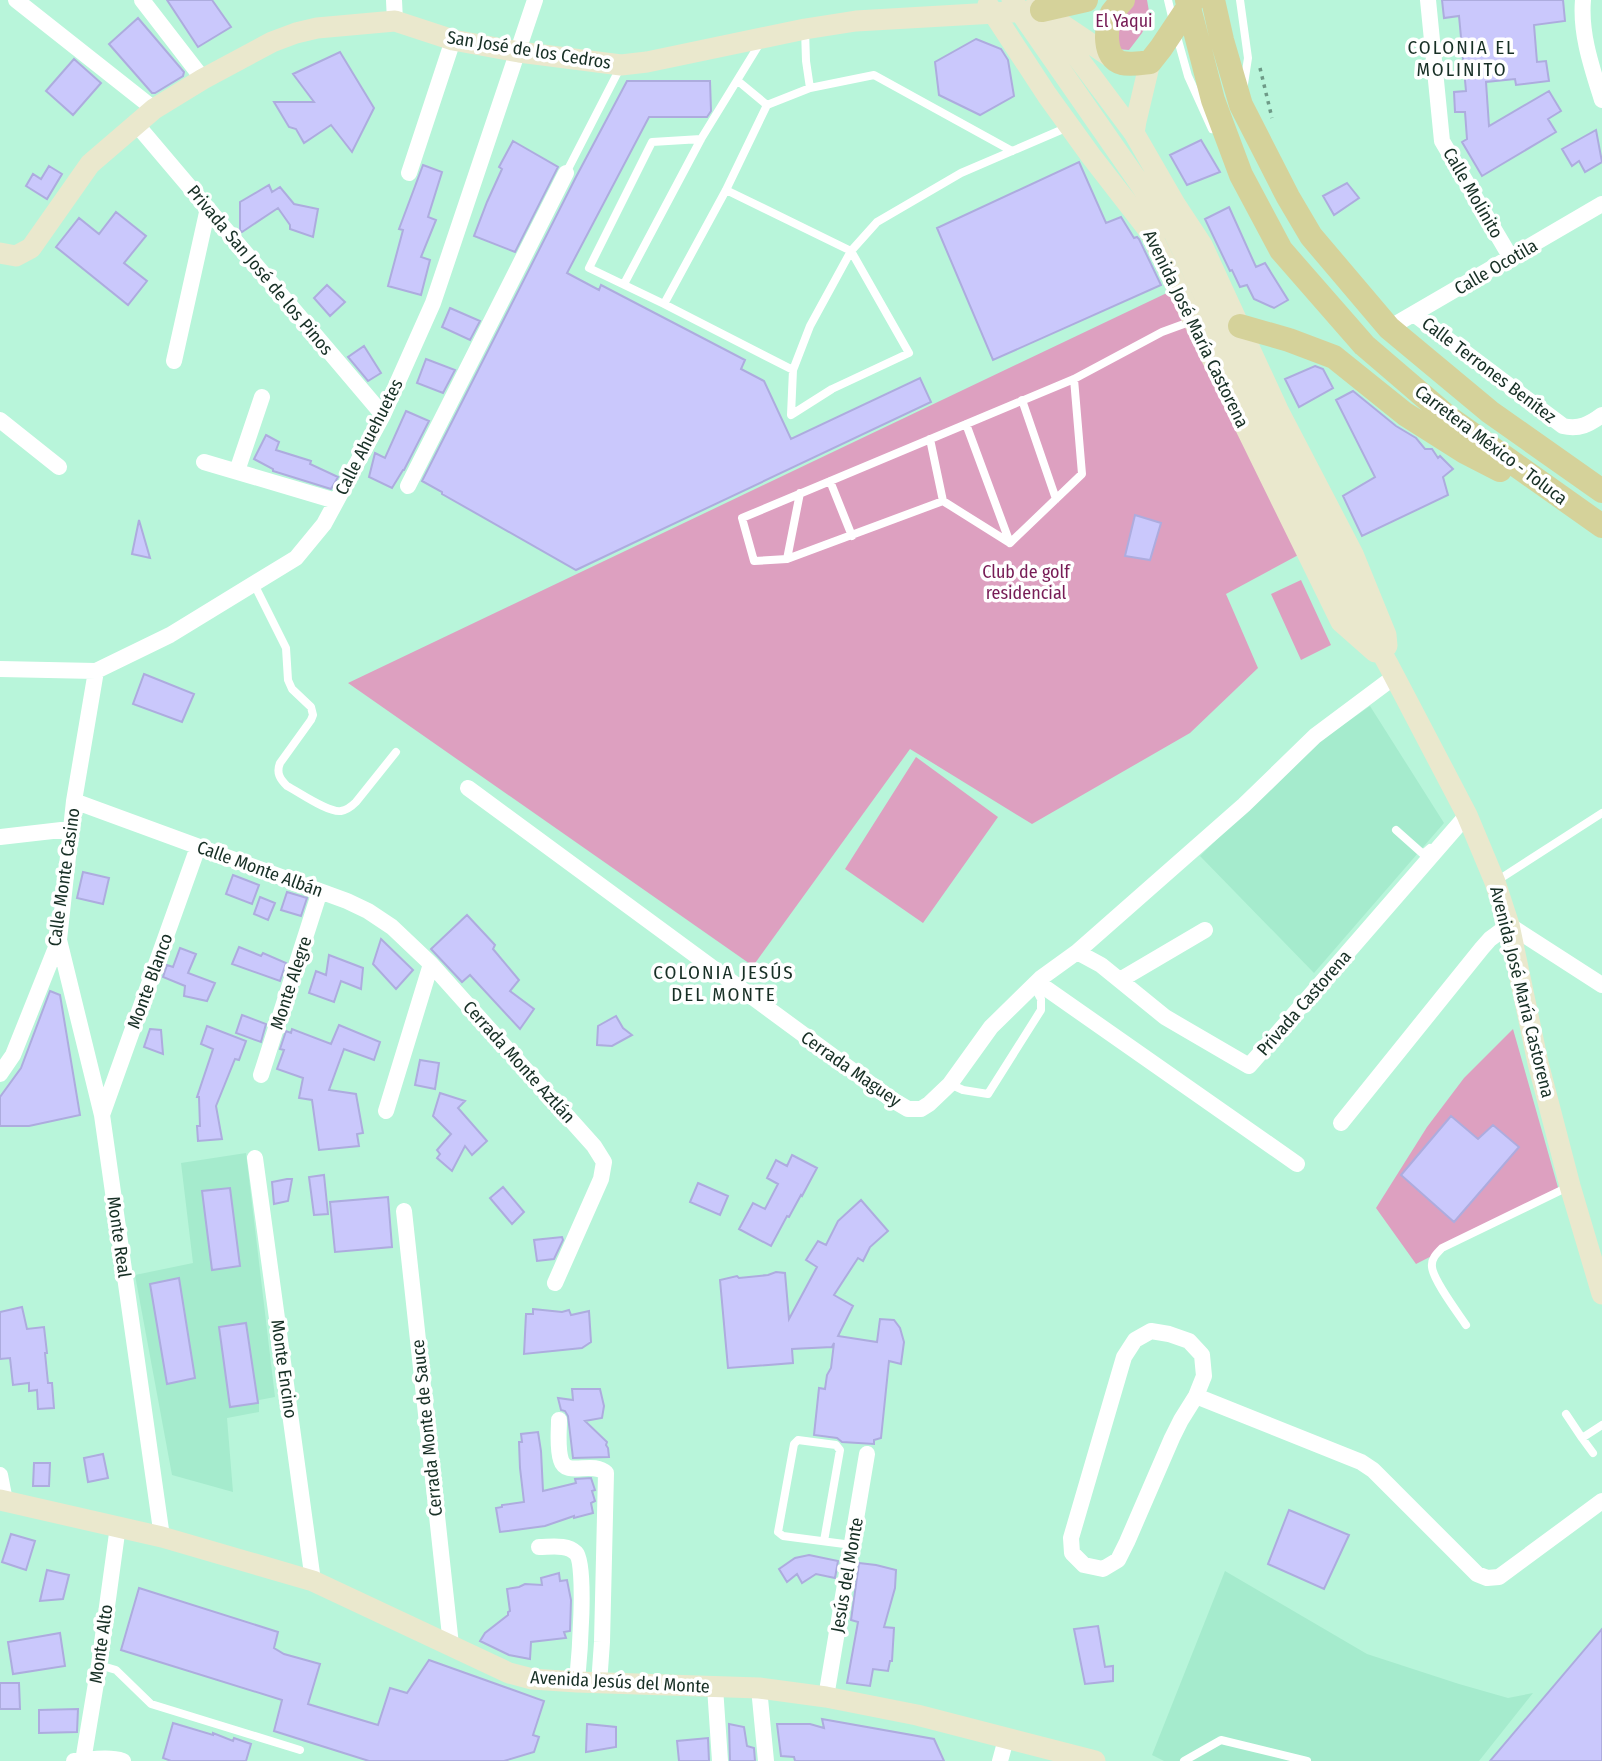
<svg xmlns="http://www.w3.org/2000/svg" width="1602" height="1761" font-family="'Fira Sans Condensed',sans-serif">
<rect width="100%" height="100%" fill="#b8f5da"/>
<path fill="#a5ebcd" d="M1370,706L1444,823L1314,973L1200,856L1303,753Z
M246,1153L275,1397L259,1400V1412L227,1418L233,1492L172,1475L135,1275L193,1263L181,1163Z
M1225,1571L1367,1654L1459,1684L1508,1698L1533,1693L1479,1761H1164L1152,1755Z"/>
<path fill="#dda0c0" d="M1112,0H1147L1150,17L1142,33L1129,50L1116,49Z
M1171,291L1302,553L1226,594L1258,668L1190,733L1032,824L910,749L753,966L348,683Z
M1301,580L1331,645L1301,660L1271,594Z
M916,757L998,817L923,923L845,869Z
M1513,1029L1559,1191L1416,1264L1376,1208L1427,1127L1464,1078Z"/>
<path fill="#cac8fc" stroke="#adacde" stroke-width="2" d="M167,0H212L231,27L198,47Z
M1442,0H1563L1565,21L1534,25L1537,62L1546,61L1549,81L1516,85L1515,79L1486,82L1489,126L1549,91L1561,111L1548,119L1556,132L1482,176L1462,142L1467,139L1465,112H1455L1454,92L1466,91L1459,16L1444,18Z
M138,18L184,72L183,76L155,93H152L109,44Z
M976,39L1001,49L1008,60L1014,96L980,115L939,95L935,62Z
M340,52L374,108L352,152L331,125L304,143L296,129L289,127L274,102H314L293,74Z
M74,59L101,83L73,115L46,91Z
M627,81H710L711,111L707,117H649L567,273L599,290L601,285L745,360L741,369L764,381L791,439L920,378L931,402L576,570L442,494V492L422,481L576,177Z
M1596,130L1602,162L1585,172L1579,161L1572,166L1562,149Z
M1201,140L1220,172L1187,185L1170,155Z
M513,141L558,167L515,252L474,236L487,202L502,169L499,167Z
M1079,162L1106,223L1121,217L1134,238L1137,237L1139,239L1161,285L993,360L937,228Z
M423,165L442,172L428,217L436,220L421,257L430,260L421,295L388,286L403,230L399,229Z
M49,166L62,174L47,199L26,186L33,174L41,179Z
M1347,183L1359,198L1334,215L1323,196Z
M269,185L272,192L280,187L294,204L318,209L313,237L290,229V225L278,208L242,232L240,230V202Z
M1229,207L1256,267L1265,263L1288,300L1274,308L1254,299L1247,285L1240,287L1232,270L1230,271L1205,219Z
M116,212L146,236L124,263L147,281L128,305L56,247L79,218L99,234Z
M327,285L345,302L330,316L314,298Z
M450,308L480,321L470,340L442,327Z
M364,346L381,373L368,381L348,357Z
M426,359L455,370L443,393L417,383Z
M1315,366L1323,369L1333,388L1299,407L1285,379Z
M1353,391L1396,426L1416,438L1425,449H1432L1438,458L1440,456L1453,469L1443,477L1448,495L1362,536L1343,496L1375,477L1336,400Z
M406,411L429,421L404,470H403L392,488L369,477L375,453L385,458Z
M266,435L279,442L276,450L311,461L310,464L338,477L331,489L273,471V469L254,459Z
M1135,515L1161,523L1150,560L1125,556Z
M139,520L150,558L132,554Z
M144,674L194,694L182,722L133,704Z
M83,872L109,878L103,904L77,898Z
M233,875L259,885L252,904L226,894Z
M287,892L307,898L301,916L281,910Z
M260,897L275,903L268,920L254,914Z
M467,915L495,945L493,949L519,980L510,991L534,1009L520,1029L470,975L462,982L431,949Z
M381,939L413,970L396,989L373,964Z
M239,947L261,956L263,953L286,963L280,981L232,964Z
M180,948L196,954L188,973L215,983L207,1001L184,996L185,986L163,977L167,965L173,967Z
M329,955L363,968L361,989L341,981L334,1002L309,993L316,971L326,975Z
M50,991L60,995L80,1115L29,1126H0V1097L21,1068Z
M242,1015L266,1024L261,1042L236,1033Z
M616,1016L623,1028L632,1035L612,1046L597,1045L598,1026Z
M339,1025L380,1042L374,1060L344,1049L329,1090L356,1094L363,1133L357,1134L359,1146L319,1150L312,1100L299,1098L303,1078L277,1069L284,1050L280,1049L286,1031L291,1033L292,1029L331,1044Z
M207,1026L246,1041L239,1060L235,1059L216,1106L222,1139L198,1141L197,1126H200L199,1097H197L213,1049L201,1044Z
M150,1029L161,1030L163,1054L144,1047Z
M420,1060L439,1063L435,1089L415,1085Z
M440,1093L465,1101L458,1108L487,1141L472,1155L465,1146L452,1171L437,1158L440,1154L437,1150L451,1134L433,1116Z
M1451,1116L1478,1139L1493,1125L1519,1147L1454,1222L1401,1175Z
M792,1155L817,1168L802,1196L801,1195L789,1217L787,1216L771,1246L739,1229L753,1203L765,1209L778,1184L767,1178L776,1160L787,1166Z
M324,1175L328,1214L314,1215L309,1177Z
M287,1179H292L288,1201L274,1204L272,1182Z
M698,1183L728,1196L720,1215L690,1202Z
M503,1187L524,1212L512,1224L490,1198Z
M230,1188L240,1266L212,1270L202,1191Z
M388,1197L392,1247L335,1252L330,1202Z
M861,1200L888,1231L870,1247L863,1261L858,1258L834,1295L853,1306L838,1336L877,1342L880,1319L894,1320L900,1328L904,1342L901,1364L889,1361L881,1438L874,1440V1444L842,1442L837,1438L814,1435L819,1388L825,1389L827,1375L831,1368L834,1343L832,1347L792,1349L793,1363L728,1368L720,1280L737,1276L739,1278L768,1275L776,1272L785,1273L789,1319L817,1267L806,1260L818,1241L826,1245L838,1221Z
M562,1237L563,1240L554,1259L537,1261L534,1240Z
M179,1278L195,1378L167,1384L150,1284Z
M22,1307L27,1329L44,1327L47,1353H45L48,1383H52L54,1408L38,1409L37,1390L29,1391V1383L13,1385L10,1358L0,1359V1312Z
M533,1309L562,1312L569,1310L571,1315L589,1311L591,1342L582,1348L524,1354L526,1314H533Z
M246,1323L258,1403L230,1407L219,1327Z
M572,1389H600L604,1406L602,1418L585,1421L607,1442L606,1445L608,1448L609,1457L573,1458L568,1416L565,1411L561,1410L558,1398L573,1400Z
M538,1432L541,1451L543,1491L576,1483L575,1479L591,1478L595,1490L592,1491L595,1501L591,1503L593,1513L574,1518V1516L545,1526L500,1532L496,1508L502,1507V1505L524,1502L520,1468L519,1442H522L521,1434Z
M103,1454L108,1478L88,1482L84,1458Z
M34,1463H50L49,1486H33Z
M1289,1510L1349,1535L1324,1589L1268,1564Z
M11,1534L35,1541L26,1570L2,1562Z
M809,1555L838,1561L835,1578L816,1574L802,1583L797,1574L787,1582L779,1569L795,1558Z
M859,1563L876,1565L896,1570L895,1588L884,1627L894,1628L892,1661H890L888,1671L873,1669L870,1686L847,1683L858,1622L851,1620Z
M47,1570L69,1575L63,1599L40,1601Z
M559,1573L560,1581L567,1580L571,1600L570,1631L564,1632L566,1638L531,1642L530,1659L509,1655L480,1641L485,1633L508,1615V1612L510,1611L507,1589L519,1587L525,1584L542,1585L541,1578Z
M139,1588L278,1632L274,1648L284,1654L320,1664L308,1704L378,1725L390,1688L407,1693L429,1660L544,1701L533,1735L539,1737L534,1752L504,1761H369L274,1731L282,1700L121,1650Z
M1098,1626L1105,1667L1113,1666V1681L1085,1684L1074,1629Z
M1602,1629V1761H1490Z
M60,1633L65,1666L13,1674L8,1642Z
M0,1683H19L20,1709H0Z
M78,1709L77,1732L39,1733V1710Z
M822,1719L934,1739L944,1761H795L794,1757L781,1756L777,1724H810L824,1728Z
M173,1723L213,1735V1733L233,1741L234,1738L251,1744L246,1761H171L163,1758Z
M587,1724L616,1727V1747L586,1752Z
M729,1724L744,1727L747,1746L754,1748L755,1761H730Z
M708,1738L709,1761H679L677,1741Z"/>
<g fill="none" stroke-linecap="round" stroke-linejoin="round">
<path stroke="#6e9a87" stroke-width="3.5" stroke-dasharray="3.5 5" stroke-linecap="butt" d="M1260,68L1272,118"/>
<path stroke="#fff" stroke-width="8" d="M1168,0L1173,21
M1240,0L1248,58L1244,84
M805,29L806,61L810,88
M1176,33L1188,76L1212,129
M738,81L767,105
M701,139L652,142L589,268L664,304L793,370
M566,173L620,68
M726,190L851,251L909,353L832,389L791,415L793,370L810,326L851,251L877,222L961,173L1068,127
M624,284L701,139L760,43
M664,304L726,190L767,105L810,88L874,75L1012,151
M1022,400L1056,499
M966,424L1010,543
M930,439L943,501L1010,543
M830,481L852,536
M943,501L787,559L754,561L742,518L1074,379L1162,332L1192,321
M1010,543L1082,474L1074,379
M787,559L800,493
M254,584L286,648L288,680L292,689L311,707L313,715L311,720L280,763C276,773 280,779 287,786C299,792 328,813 341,811C347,810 351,807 356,802L396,752
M1396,830L1423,854L1430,848
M1495,882L1602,813
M950,1084L963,1090L988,1094L1041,1010V999L1034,986
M1466,1325C1458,1313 1433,1280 1432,1267C1431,1259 1436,1254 1442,1248L1570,1186
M1566,1414L1582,1438L1602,1425
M1582,1438L1593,1453
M824,1541L840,1450L836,1445L798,1440L794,1444L778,1532L783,1536L852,1545
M99,1665L116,1670L151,1704L300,1750
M1184,1761L1221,1740L1307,1761"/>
<path stroke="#fff" stroke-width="16" d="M16,0L154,109
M142,0L203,79
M394,0L395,21
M1428,0L1442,141L1511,258
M1583,0C1580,34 1592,68 1602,100
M137,125L383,415
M409,173L453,40
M1414,314L1563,426C1579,430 1590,424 1602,415
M1389,328L1602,204
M174,361L208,208
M0,420L59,467
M204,462L336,501
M237,471L262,397
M408,486L566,173
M0,669L96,671L170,635L296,558L324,524L383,415L433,303L535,0
M468,788L891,1099L908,1109H921L929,1104L950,1084L991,1027L1041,978L1077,952L1244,805L1315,736L1394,677
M74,801L347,901L368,911L392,927L431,964L594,1146L604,1162L601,1179L555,1283
M0,837L70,829
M59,940L102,1115L162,1537
M1077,952L1101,965L1165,1017L1249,1066L1467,815
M1120,980L1205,930
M1037,982L1297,1164
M0,1074L13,1055L59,940L74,801L96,671
M261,1075L320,891
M386,1111L431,964
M102,1115L198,847
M1341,1123L1482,948L1490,939L1509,925L1602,985
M255,1158L313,1581
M404,1211L451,1645
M1151,1331L1169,1334L1189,1341L1202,1355L1204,1376L1196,1396L1181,1420L1172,1438L1127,1542L1118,1560L1103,1569L1084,1565L1072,1553L1071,1538L1124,1357L1135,1340Z
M1196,1396L1361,1462L1373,1470L1477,1574L1487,1578L1499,1577L1602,1501
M559,1420C559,1432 557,1448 561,1460C566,1478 593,1460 606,1473L602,1642L599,1684
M0,1475L5,1501
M539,1547C551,1547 567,1544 576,1553C587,1564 579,1662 577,1682
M715,1687L720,1761
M759,1688L766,1761
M826,1697L867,1454
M74,1761C90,1760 108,1756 123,1761
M83,1761L99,1665L118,1526
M1000,1761L1006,1739"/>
<path stroke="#eae8cd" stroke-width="21" d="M1012,0L1174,233L1356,606L1389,666L1467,815L1495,882L1509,925L1538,1063L1570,1186L1602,1294
M1037,0L1042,10L1134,133L1175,204L1202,245L1278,410L1353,554L1386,635L1387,646
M988,5L1047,95L1091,156L1150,232L1341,622L1375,652
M1057,21L1115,60
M1134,133L1136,121L1150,62
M0,253L16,256L31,248L90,164L154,109L203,79L272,42L296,33L317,28L395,21L453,40L519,52L621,65L647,62L805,29L856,21L1029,11
M0,1500L162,1537L313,1581L509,1673L532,1679L577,1682L759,1688L826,1697L917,1715L1095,1761"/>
<path stroke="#d5d29a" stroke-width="24" d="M1123,0C1119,4 1115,9 1112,13C1105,26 1103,59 1122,63C1130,65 1141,63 1150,62L1161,48L1193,0
M1187,0L1213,100L1241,175L1281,250L1364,345L1448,417L1602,526
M1213,0L1222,40L1241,105L1288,197L1311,236L1389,328L1490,412L1602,491
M1042,10L1086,0
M1240,326L1289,340L1334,357L1405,414L1465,452L1500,470"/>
</g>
<g text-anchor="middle" stroke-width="7" stroke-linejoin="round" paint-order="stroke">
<g font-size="18" fill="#771c56" stroke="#fff">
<text x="1124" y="27">El Yaqui</text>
<text x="1026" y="578">Club de golf<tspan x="1026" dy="21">residencial</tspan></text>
</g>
<g font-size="18" fill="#172f25" stroke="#fff">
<text transform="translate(529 50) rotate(9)" y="6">San José de los Cedros</text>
<text transform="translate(1473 193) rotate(60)" y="6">Calle Molinito</text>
<text transform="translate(1496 267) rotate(-30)" y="6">Calle Ocotila</text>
<text transform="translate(260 270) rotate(50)" y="6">Privada San José de los Pinos</text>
<text transform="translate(1196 329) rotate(64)" y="6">Avenida José María Castorena</text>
<text transform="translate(1489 370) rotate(37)" y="6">Calle Terrones Benítez</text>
<text transform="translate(369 437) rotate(-63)" y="6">Calle Ahuehuetes</text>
<text transform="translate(1491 445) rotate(37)" y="6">Carretera México - Toluca</text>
<text transform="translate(260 869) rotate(20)" y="6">Calle Monte Albán</text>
<text transform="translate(64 877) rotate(-82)" y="6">Calle Monte Casino</text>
<text transform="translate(150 981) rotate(-70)" y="6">Monte Blanco</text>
<text transform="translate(291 983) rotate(-72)" y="6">Monte Alegre</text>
<text transform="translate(1522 992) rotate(76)" y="6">Avenida José María Castorena</text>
<text transform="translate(1304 1003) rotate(-49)" y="6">Privada Castorena</text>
<text transform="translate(519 1062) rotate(48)" y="6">Cerrada Monte Aztlán</text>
<text transform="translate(851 1069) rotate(35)" y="6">Cerrada Maguey</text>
<text transform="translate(119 1237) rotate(82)" y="6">Monte Real</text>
<text transform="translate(284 1369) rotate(82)" y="6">Monte Encino</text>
<text transform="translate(427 1428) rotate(-96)" y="6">Cerrada Monte de Sauce</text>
<text transform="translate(847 1575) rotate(-80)" y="6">Jesús del Monte</text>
<text transform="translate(101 1644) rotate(-82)" y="6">Monte Alto</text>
<text transform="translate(620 1682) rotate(3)" y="6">Avenida Jesús del Monte</text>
</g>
<g font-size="19" letter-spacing="2" fill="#172f25" stroke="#fff">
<text x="1462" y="54">COLONIA EL<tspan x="1462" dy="22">MOLINITO</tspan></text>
<text x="724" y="979">COLONIA JESÚS<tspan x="724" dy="22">DEL MONTE</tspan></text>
</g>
</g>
</svg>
